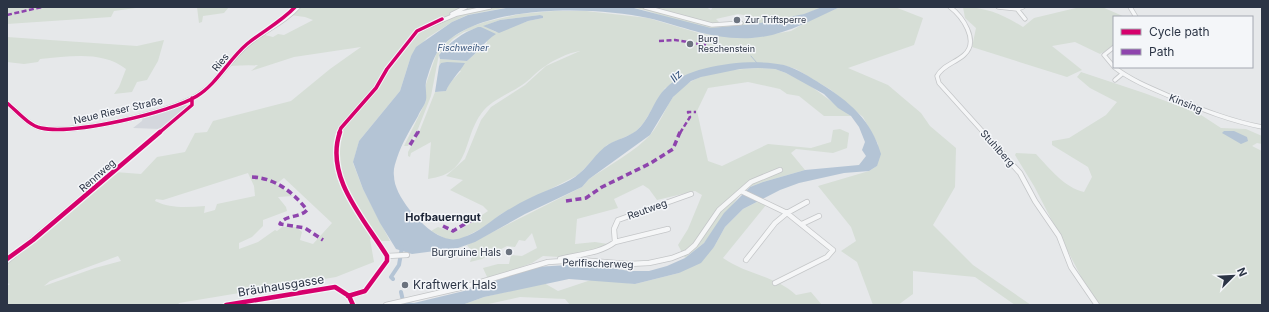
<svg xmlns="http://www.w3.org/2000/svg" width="1269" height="312" font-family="Inter,sans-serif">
<rect width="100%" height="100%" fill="#e6e8ea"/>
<path fill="#d4d7dd" d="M182,105H189L160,129L133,128L142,121L143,117Z"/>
<path fill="#d6ded6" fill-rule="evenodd" d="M7,7H143L114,11L111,17L7,24Z
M197,7H229L224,13L203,16L202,22L199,23Z
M298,7H509L467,15L452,22L427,38L411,56L400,91L359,141L353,163L363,189L390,241H381L378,237L370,239L374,262L336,277L179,303L178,305H7V286L10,284L7,283V263L115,172L141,174L157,157L185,152L195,133L207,132L213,121L291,101L330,69L361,47L294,57L251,71L258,65L226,66L261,34L273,37L278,34L284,35L313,20L305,17L290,15ZM248,173L254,186L255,196L217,204L215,210L204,213L205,206C188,207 171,209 155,201L156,199L163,200ZM284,178L332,223L313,244L300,240L302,232L296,227H282L277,231L275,230L258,242L239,249V243L252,237L263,226V220L287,211L286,207L278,197L293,196L276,184ZM118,256L121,261L95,268L44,286L50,281Z
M630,7H706L711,10L713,7H822C799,19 736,31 710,28C682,26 657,11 630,7ZM738,14L755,17L758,20L722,25L716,19Z
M840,7H895L923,18L914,45L848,68L888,85L921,113L930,126L956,148L955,187L933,225L973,265L1031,305H1015L975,277L913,271V294L898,305H873L857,262L841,251L856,241L851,227L818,186L869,171L877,166L878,144L863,117L831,90L796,69L783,65L745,63L665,88L643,124L634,133L607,145L578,175L501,214L486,226L463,238L457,240L446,239L431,231L438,227L447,230L458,231L488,211L483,206L450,190L463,180L446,176L465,159L481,120L491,107L525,85L546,66L580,51C568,53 553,60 544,67C536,72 530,80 522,85C509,94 495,98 484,110C461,137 474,173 428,179L431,142L411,153L410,157L408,156V152L420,130L435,92L446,91L449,84L461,71L441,63L439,66L440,59L467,61L487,43V31L481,27L464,32L453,39L439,54L431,96L418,129L408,146H404L426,101V84L437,52L451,38L470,27L485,22L520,14L554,11H586L648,18L702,34L751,38L791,31L812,19ZM540,15L543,18L528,21L496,32L484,26L500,20Z
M963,7C986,7 1004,15 1023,27L1034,18L1080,7H1102L1125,17H1114V46L1100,54L1075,42L1052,46L1082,70L1067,77L972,47L976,28L965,18Z
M7,37L137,46L164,40L158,61L147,80L137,82L132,92L114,94L119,87L126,69C101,50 69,57 40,59L38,62L24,64L7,62Z
M758,68L775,69L786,73L808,84L851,116H824L799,96L787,94L780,89L748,82L708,88L697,111L708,161L722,166L768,144L811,148L831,142L833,130L840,129L849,133L847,148L833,153L796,149L791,153L805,170L763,182L750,187L740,195L704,243L685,258L678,245L688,229L702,195L695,191L657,200L649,189L643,185L614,199L618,208L577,219L575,244L595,242L608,244L604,249L560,257L543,256L532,263L488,279L483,268L498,264H509L511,255L522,256L537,248L532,233L525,241L519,240L515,247L507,246L482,259L470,262L473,253L467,245L582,187L589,179C608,166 636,151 651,134C660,123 665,109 673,97C691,72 729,70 758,68Z
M1081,72L1144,93L1198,113L1221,128L1246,129L1262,136V144L1257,143L1252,146L1262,151V305H1101L1088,290L1034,186L1015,155L1016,153L1036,154C1049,168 1065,188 1084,192L1092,177L1088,167L1052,145V141L1069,138L1106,115L1117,102L1090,88L1077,77Z
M757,202L766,205L723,258C745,274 776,276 796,295L811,292L822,305H570L565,299L520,297L484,305H462L484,297L544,283L558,291L594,279L635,284L679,273L714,247L725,227L743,209Z"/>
<path fill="#b4c4d5" d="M511,7H630L711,28L755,24L804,14L822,7H840C811,20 784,36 752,38C711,40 686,27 648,18C594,6 476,3 439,50C434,55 428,75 426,82C425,88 427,94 426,100C425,105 420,111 418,116C410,130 402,143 397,158C395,164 393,170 394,176C394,196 421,226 438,235C446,239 453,241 461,238C479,233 491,220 506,211C515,206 523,201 532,197C546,190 561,186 575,177C588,168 596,152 609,144C618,139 628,137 636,131C650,120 653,100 666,88C689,64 753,58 784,65C798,69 810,77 821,84C849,101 872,121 881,154L877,166L869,171L844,173L799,183L780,190L743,209L725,227L714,247L701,263L679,273L635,284L569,279L484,297L462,305H398L399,301L414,303L464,291L536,267L583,264L630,271H649L667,266L685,258L704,243L724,213L750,187L763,182L805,170L859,165L866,156L862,150L865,142L859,127L851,116L838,108L824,94L786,73L775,69L758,68L740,69L701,77L691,81L673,97L650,135L589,179L582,187L525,214L475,242L458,248L412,254L396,249L380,223L363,189L353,162L359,141L400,91L411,56L416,47L452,22L468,15Z
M540,15L543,16V18L528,21L499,33L483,26L500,20Z
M478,27H481L496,34C485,41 477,53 467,61L440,59L439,55C450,42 462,33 478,27Z
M447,62L465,63C459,73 450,81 446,91L435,92L439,66L441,63Z
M1224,131H1234L1247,137L1248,141L1241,144L1222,133Z"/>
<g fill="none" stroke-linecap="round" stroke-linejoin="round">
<path stroke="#b4c4d5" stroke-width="1" d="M751,56L757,63"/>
<path stroke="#b4c4d5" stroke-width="4" d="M393,279L391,277L399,265L402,247
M401,292L404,305"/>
<defs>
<path id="minor-far1" d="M645,7L712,25L741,23
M950,7C962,16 980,41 964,55C955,63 943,65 937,76L939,83L984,133
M998,7L1017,9
M1023,7L1017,9L1025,19
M1130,7L1136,17
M452,14L466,7
M1114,47L1104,55L1114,67
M1114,67C1132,81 1153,89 1174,98C1203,110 1231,121 1262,127
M1115,80L1122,74
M159,133L192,105V98
M339,133L341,128L376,88L387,69L417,31L457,14L490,7"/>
<path id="minor" d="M340,132C324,177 365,220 387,256V261L365,291L348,296
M983,132L1020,173L1035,201L1059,236L1071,267L1097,305
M741,191L787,213L833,250L827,257L775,283
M802,224L819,216
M615,242L668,229
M387,256L407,255
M560,259C579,254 599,254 615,242L614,229L618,220L691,194
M746,260L775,223L787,213L807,202
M7,261L160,132
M226,305L335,287L349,296L353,305
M386,305L464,287L548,262L580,260L629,264L649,263L672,258L687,252L695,245L719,210L751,182L780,170"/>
<path id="tertiary" d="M7,103C17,111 28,125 41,128C73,135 170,113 198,95C219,82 230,58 249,43C265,30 284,23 298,7"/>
</defs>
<use href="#minor-far1" stroke="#c4c6c8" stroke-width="5"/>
<use href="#minor" stroke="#c4c6c8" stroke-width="6"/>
<use href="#tertiary" stroke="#c4c6c8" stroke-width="5.5"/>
<use href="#minor-far1" stroke="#f5f6f7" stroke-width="3.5"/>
<use href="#minor" stroke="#f5f6f7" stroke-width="4.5"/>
<use href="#tertiary" stroke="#f5f6f7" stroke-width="4"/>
<path stroke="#8e44ad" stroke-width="2.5" stroke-dasharray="5 2.5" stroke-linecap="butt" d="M7,15L42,7
M659,41L675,40L706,45
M418,133L419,131
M680,133L690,117L688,112H696"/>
<path stroke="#8e44ad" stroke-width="3.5" stroke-dasharray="6 3.5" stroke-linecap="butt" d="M410,145L418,132
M252,177C275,178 293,192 307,210C300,218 284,215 280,224L305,228L323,240
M566,201L586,198L602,187L651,163L673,149L680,132
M443,226L453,231L472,220"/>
<defs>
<path id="cycleway-far1" d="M7,103C17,111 28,125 41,128C72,135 170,113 197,96C217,84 229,59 247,44C263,31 281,22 295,7
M159,133L192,105V98
M339,133L341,128L376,88L387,69L417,31L442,19"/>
<path id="cycleway" d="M340,132C324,177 365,220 387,256V261L365,291L348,296
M7,259L33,240L160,132
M226,305L335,287L349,296L353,305"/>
</defs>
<use href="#cycleway-far1" stroke="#f4f6f9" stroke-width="5.5"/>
<use href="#cycleway" stroke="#f4f6f9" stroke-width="7"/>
<use href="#cycleway-far1" stroke="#d6006c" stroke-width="3.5"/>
<use href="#cycleway" stroke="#d6006c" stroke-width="4.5"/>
</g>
<g fill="#6c737f" stroke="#f4f6f9" stroke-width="1.5">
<circle cx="737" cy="20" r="4"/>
<circle cx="690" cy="44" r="4"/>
<circle cx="509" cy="252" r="4"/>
<circle cx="405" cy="285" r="4"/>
</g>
<g text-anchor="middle" stroke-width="3" stroke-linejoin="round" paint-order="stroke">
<g font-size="9" fill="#2b3445" stroke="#f4f6f9" text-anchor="start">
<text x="745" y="23">Zur Triftsperre</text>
<text x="698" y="42">Burg<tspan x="698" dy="10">Reschenstein</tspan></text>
</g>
<g font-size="9" font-style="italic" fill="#34527a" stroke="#f4f6f9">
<text x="463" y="51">Fischweiher</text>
</g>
<g font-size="10" fill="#2b3445" stroke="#f4f6f9">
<text transform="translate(220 62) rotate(-50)" y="4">Ries</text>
<text transform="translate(1186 103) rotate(22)" y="4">Kinsing</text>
<text transform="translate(118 110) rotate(-13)" y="4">Neue Rieser Straße</text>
<text transform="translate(998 148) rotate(48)" y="4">Stuhlberg</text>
<text transform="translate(97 175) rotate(-41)" y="4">Rennweg</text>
<text transform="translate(647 209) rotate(-20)" y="4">Reutweg</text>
<text transform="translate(598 263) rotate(2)" y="4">Perlfischerweg</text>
</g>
<g font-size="10" fill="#2b3445" stroke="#f4f6f9" text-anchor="end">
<text x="501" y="256">Burgruine Hals</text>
</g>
<g font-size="11" font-style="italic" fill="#34527a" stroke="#f4f6f9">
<text transform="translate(676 76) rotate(-43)" y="4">Ilz</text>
</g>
<g font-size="11" font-weight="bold" fill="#1d2536" stroke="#f4f6f9">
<text x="443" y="221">Hofbauerngut</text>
</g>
<g font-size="12" fill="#2b3445" stroke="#f4f6f9" text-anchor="start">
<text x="413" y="289">Kraftwerk Hals</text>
</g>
<g font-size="12" fill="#2b3445" stroke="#f4f6f9">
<text transform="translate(281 286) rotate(-9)" y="4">Bräuhausgasse</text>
</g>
</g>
<rect width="1269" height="312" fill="none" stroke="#2b3445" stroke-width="16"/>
<rect x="1113" y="16" width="140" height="52" fill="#f4f6f9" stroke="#a4a8b1"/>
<rect x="1121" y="29" width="20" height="6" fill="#d6006c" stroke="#a4a8b1"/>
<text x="1149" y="36" font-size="12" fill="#2b3445">Cycle path</text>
<rect x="1121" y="49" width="20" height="6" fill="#8e44ad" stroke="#a4a8b1"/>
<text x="1149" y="56" font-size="12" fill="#2b3445">Path</text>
<g transform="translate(1233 276) rotate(66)" stroke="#f4f6f9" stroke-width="3" paint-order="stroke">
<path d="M0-3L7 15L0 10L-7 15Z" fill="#2b3445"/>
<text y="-6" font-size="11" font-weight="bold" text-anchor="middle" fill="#2b3445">N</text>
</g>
</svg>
